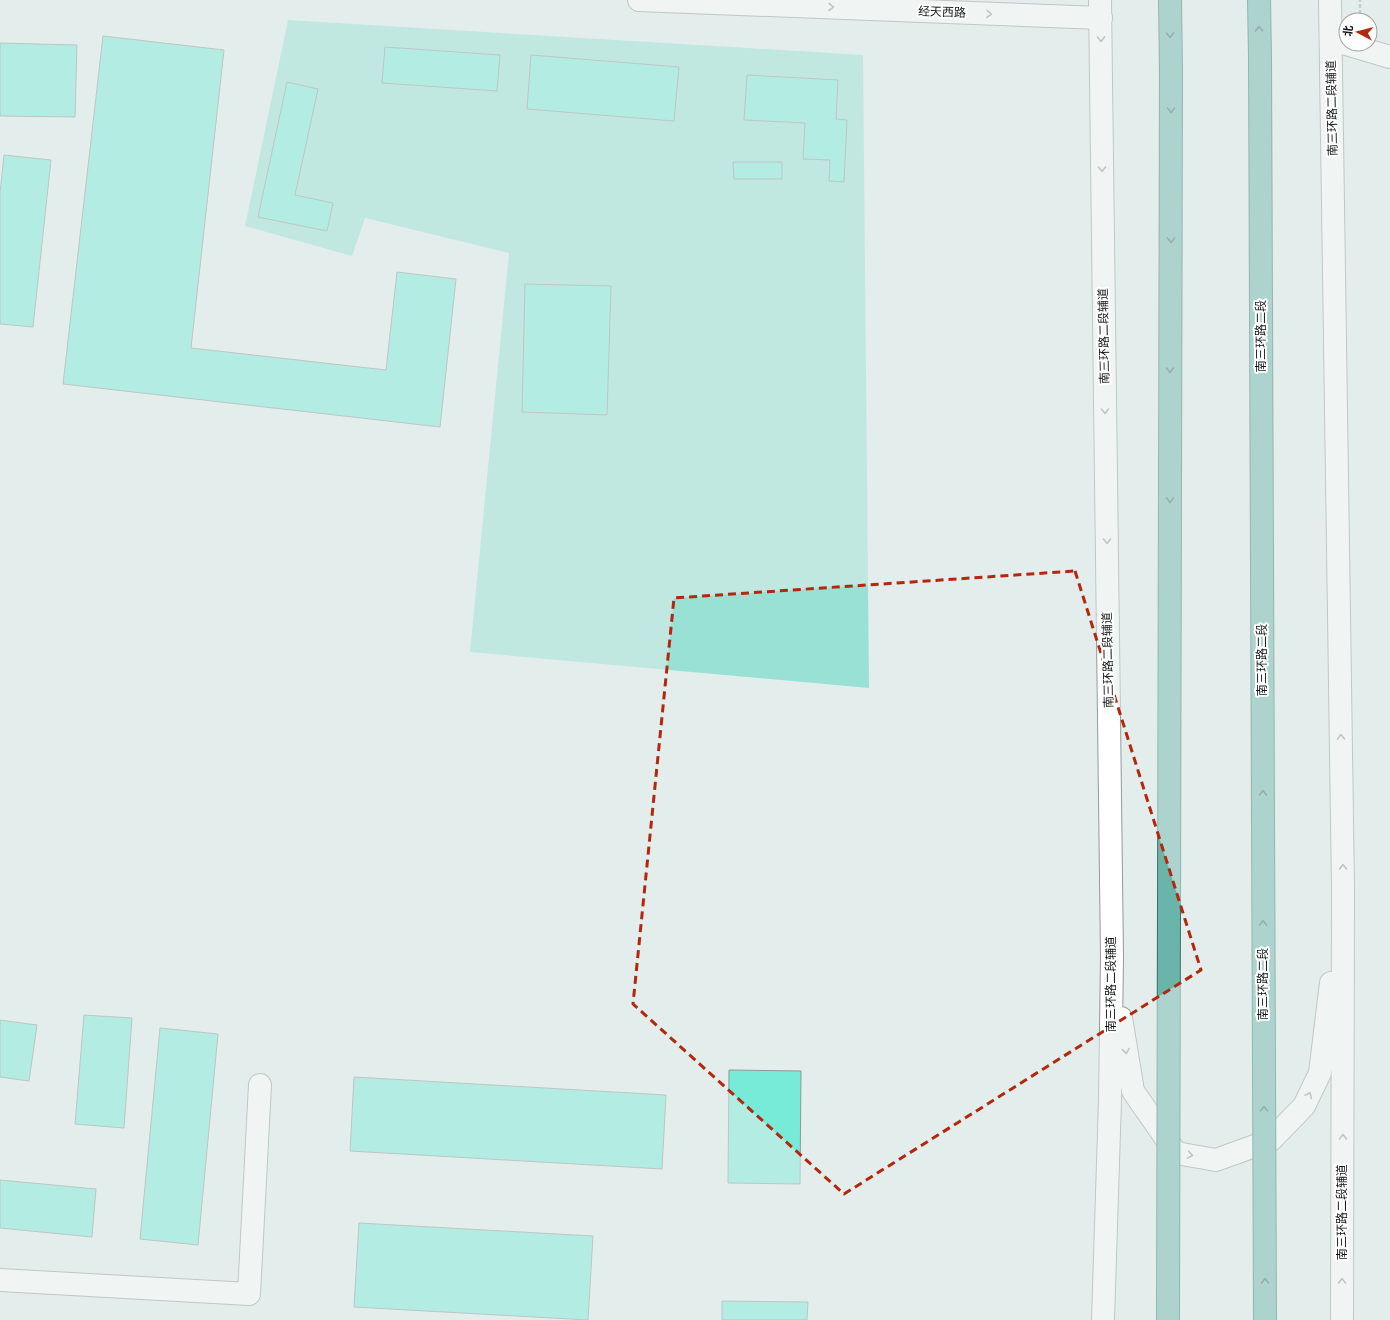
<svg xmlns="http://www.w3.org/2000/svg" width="1390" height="1320" font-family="'Varela Round','Noto Sans SC',sans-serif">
<rect width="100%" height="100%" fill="#e3edeb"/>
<path fill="#98e1d4" d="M288,20L863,55L869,688L470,652L509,253L365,218L352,256L245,226Z"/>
<path fill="#77ebd8" stroke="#8f9896" d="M103,36L224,50L191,348L386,370L397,272L456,279L440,427L63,384Z
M0,43L77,45L75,117L0,116Z
M385,47L500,55L497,91L382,83Z
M531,55L679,67L674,121L527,109Z
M747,75L838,80L836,119L847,120L844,182L829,181L830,160L803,159L805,123L744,120Z
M287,82L318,89L295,195L333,203L327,231L258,217Z
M4,155L51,160L33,327L0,324V193Z
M733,162H782V179H734Z
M525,284L611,286L607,415L522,412Z
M84,1015L132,1018L124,1128L75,1124Z
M0,1020L37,1025L29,1081L0,1077Z
M160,1028L218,1034L198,1245L140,1239Z
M729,1070L801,1071L800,1184L728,1183Z
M354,1077L666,1095L662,1169L350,1151Z
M0,1180L96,1189L92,1237L0,1228Z
M359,1223L593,1236L588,1320L354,1307Z
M722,1301L808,1302L807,1320H722Z"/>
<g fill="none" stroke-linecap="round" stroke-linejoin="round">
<defs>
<path id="minor" d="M1346,44L1390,57
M0,1280L249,1294L260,1085"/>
<path id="tertiary" d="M639,0L1101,18"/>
<path id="secondary" d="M1100,0L1112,957L1110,1100L1103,1320
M1330,0L1343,888L1342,1320
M1121,1018L1133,1091L1176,1153L1216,1160L1271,1140L1304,1106L1320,1073L1331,983"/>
<path id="trunk" d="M1170,0L1171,71
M1259,0L1260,57"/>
</defs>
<use href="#minor" stroke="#929b99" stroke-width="24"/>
<use href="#tertiary" stroke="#929b99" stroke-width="24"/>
<use href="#secondary" stroke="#929b99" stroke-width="24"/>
<use href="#trunk" stroke="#347168" stroke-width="24"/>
<path stroke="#a1a9a8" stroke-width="2.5" stroke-dasharray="4 2" stroke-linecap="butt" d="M1360,20V0"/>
<use href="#minor" stroke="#fff" stroke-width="22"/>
<use href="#tertiary" stroke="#fff" stroke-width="22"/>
<use href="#secondary" stroke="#fff" stroke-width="22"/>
<use href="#trunk" stroke="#6bb4aa" stroke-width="22"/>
<defs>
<path id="trunk-bridge" d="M1260,57L1265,1320
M1168,1320L1171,71"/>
</defs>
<use href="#trunk-bridge" stroke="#347168" stroke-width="24" stroke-linecap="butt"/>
<use href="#trunk-bridge" stroke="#6bb4aa" stroke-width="22"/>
</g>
<defs><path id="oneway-chevron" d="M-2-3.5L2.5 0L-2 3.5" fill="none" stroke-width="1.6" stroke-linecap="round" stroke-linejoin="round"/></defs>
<g stroke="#949696">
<use href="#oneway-chevron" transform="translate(831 7) rotate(2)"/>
<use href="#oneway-chevron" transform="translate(989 14) rotate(2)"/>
<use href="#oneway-chevron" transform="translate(1101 39) rotate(89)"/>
<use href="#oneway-chevron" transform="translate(1102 169) rotate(89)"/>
<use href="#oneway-chevron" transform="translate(1105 411) rotate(89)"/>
<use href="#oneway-chevron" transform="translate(1107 541) rotate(89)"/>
<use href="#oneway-chevron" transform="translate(1341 737) rotate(-91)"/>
<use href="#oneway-chevron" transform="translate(1343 867) rotate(-91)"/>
<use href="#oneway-chevron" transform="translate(1126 1051) rotate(81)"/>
<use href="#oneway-chevron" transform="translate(1309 1095) rotate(-64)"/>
<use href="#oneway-chevron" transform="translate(1343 1137) rotate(-90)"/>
<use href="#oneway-chevron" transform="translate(1190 1155) rotate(10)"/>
<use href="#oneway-chevron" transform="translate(1342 1281) rotate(-90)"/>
</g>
<g stroke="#3e6460">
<use href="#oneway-chevron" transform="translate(1259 29) rotate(-91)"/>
<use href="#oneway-chevron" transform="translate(1170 35) rotate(89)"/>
<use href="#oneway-chevron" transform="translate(1171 110) rotate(90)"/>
<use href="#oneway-chevron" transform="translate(1171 240) rotate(90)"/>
<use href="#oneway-chevron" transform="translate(1170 370) rotate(90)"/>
<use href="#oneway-chevron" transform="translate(1170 500) rotate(90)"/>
<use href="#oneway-chevron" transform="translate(1263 793) rotate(-90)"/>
<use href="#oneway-chevron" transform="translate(1263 923) rotate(-90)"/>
<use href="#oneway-chevron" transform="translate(1264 1109) rotate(-90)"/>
<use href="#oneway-chevron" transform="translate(1265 1281) rotate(-90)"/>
</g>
<path d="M0 0H1390V1320H0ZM1075,571L1201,970L844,1194L633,1004L674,598Z" fill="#e3edeb" fill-opacity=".55" fill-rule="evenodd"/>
<path fill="none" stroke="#b3270e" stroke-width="3" stroke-dasharray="8 5" stroke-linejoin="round" d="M1075,571L1201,970L844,1194L633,1004L674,598Z"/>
<g text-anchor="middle" stroke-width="4" stroke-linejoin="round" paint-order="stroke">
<g font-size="12" fill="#121515" stroke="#fff">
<text transform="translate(942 12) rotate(2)" y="4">经天西路</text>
<text transform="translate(1332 108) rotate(-91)" y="4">南三环路二段辅道</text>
<text transform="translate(1104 336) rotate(-91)" y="4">南三环路二段辅道</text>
<text transform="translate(1261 336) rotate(-90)" y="4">南三环路二段</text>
<text transform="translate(1108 660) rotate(-91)" y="4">南三环路二段辅道</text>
<text transform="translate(1262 660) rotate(-90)" y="4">南三环路二段</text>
<text transform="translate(1111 984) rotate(-90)" y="4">南三环路二段辅道</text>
<text transform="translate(1263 984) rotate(-90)" y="4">南三环路二段</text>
<text transform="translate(1342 1212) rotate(-90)" y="4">南三环路二段辅道</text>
</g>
</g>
<g transform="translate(1358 32) rotate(277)"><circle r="19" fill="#ffffff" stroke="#a0a1a1"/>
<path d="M0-3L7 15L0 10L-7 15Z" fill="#b3270e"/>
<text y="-6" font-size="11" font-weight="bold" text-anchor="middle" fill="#121515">北</text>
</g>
</svg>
